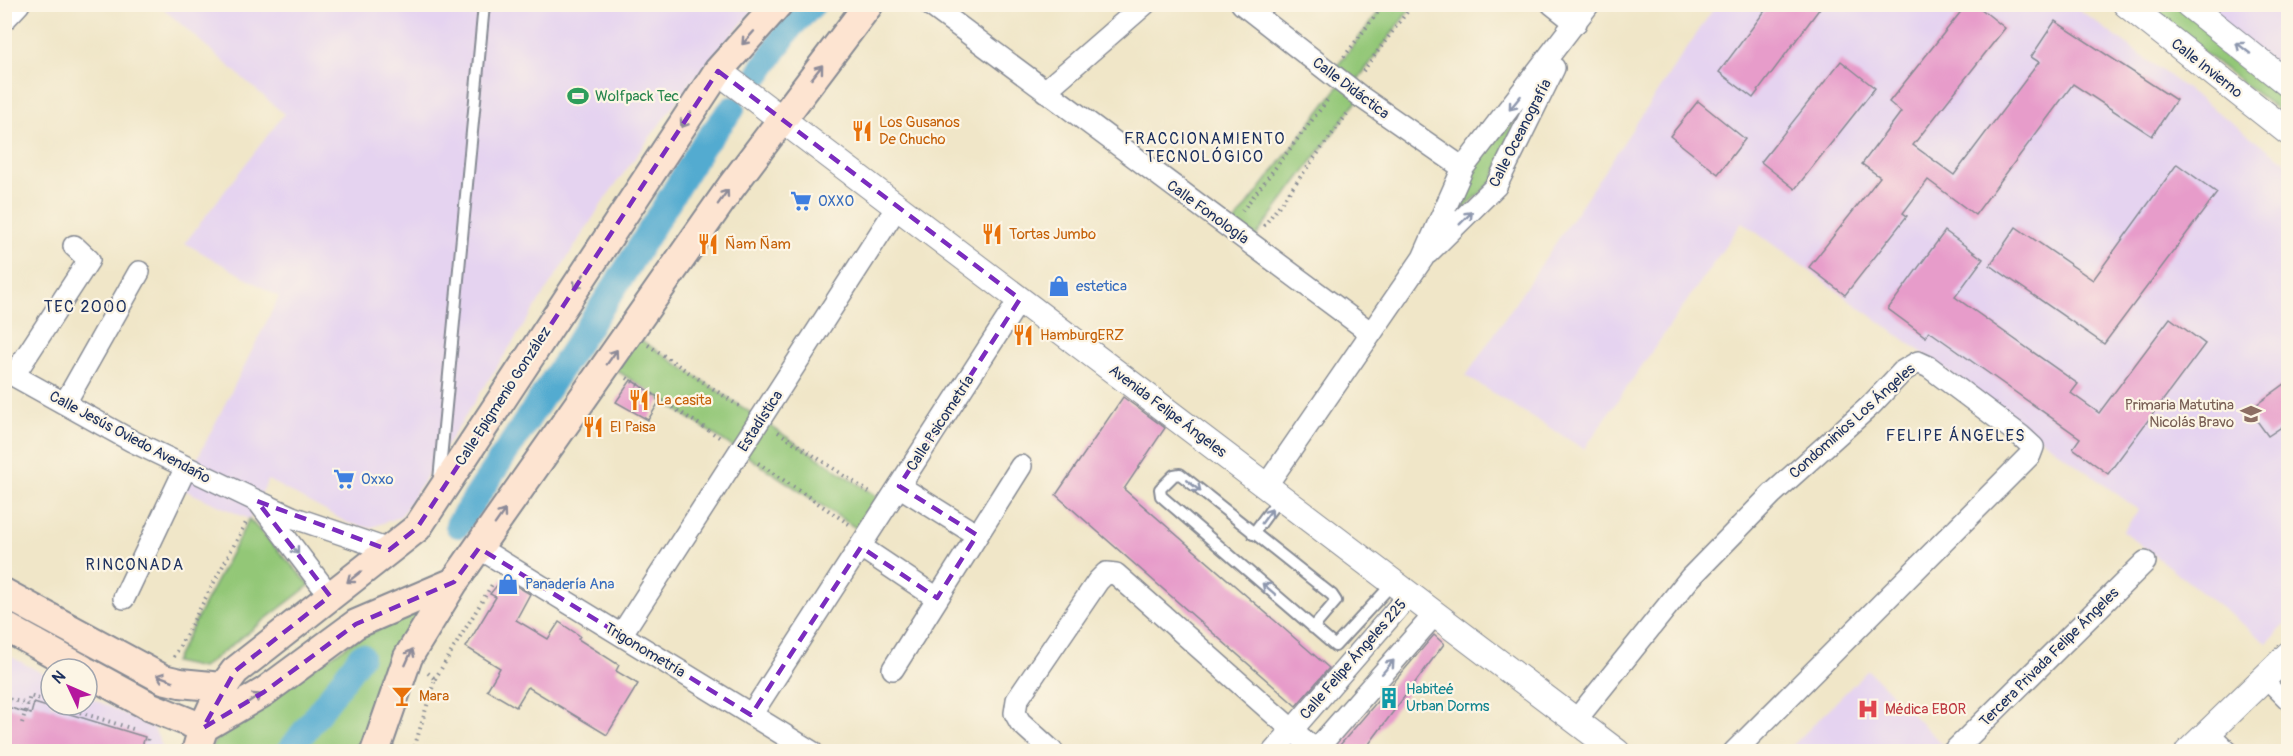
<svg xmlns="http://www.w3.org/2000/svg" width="2293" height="756" font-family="Pangolin,sans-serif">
<rect width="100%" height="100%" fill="#fcf5e5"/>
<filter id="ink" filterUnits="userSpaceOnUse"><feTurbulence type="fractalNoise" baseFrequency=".0167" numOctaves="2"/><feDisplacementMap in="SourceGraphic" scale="12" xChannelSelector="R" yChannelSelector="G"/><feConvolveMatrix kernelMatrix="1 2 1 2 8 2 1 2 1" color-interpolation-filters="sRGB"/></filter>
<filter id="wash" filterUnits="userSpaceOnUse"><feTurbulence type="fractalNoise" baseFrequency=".008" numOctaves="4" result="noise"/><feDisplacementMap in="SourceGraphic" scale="24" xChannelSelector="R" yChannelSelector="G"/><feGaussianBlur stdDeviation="1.35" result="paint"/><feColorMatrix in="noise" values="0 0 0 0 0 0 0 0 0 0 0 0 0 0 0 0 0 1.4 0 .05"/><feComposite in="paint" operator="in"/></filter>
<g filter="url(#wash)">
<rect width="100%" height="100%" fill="#f0e6c8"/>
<path fill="#e5d3f0" d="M159,5H758L690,83L607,196L401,516L370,528L348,523L268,480L249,519L182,489L279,297L185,243L284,114Z
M1716,5H2073L2288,164V622L2267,643L2123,531L2139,510L1742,222L1584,449L1466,376Z
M2188,5H2288V84Z
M4,653L51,678V705H87V696L154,728L164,751H5Z
M1868,670L1946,748L1942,752H1786Z"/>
<path fill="#93c777" stroke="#577b6a" stroke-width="1.5" d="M1384,5H1413L1351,89L1360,97L1251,243L1229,229L1342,82L1331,74Z
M2143,5H2181L2288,91V118Z
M1515,121L1493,181L1441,230L1464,169Z
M629,332L888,504L868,536L607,364Z
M249,519L310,585L202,668L174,662Z
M421,609L371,721L360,751L211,752L217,734L354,641Z"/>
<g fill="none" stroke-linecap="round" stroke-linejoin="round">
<path stroke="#53abd0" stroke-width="26" d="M760,72L790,27L813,4
M458,525L625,271L703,145L732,109
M289,752L361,656"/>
</g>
<g id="blocks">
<path fill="#e79cca" d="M1770,4H1823L1753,98L1719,72Z
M1967,4H1975L2005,28L1913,145L1954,175L2039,62L2031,57L2055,21L2176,100L2152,136L2073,84L1975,215L1928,180L1903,213L1907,216L1845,295L1809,267L1880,177L1862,164L1901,112L1889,102Z
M1841,61L1875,88L1795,189L1761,162Z
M1698,101L1745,139L1718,174L1670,136Z
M2177,164L2217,193L2104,344L1990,265L2016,227L2093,280Z
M1945,231L1983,259L1955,297L2078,384L2071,393L2099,413L2170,318L2205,344L2108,474L2073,448L2080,438L1929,331L1926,337L1888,309Z
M631,380L661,399L648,420L616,402Z
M2289,381V422L2268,436L2249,410Z
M1123,397L1165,428L1124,489L1329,668L1296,706L1056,495Z
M503,578L530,594L516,620L548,639L559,622L580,636L578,639L619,665L616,671L638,684L607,735L528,687L516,707L487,690L500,668L466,647L496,597L490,594Z
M1434,635L1444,644L1363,752H1334Z
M34,703L145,737L140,752H4V706L31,714Z"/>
</g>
</g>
<g filter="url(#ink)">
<use href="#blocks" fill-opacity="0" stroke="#868a93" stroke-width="1.5"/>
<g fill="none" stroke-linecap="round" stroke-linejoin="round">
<defs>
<path id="service" d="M439,480L484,5
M1253,534L1280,497
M1313,628L1336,601L1332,595L1180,474L1174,475L1160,489L1161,496L1335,646L1394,582"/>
<path id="pedestrian" d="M2264,679L2288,703
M2210,731L2232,752"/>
<path id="minor" d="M929,4L1371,333
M1242,4L1361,97L1463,168
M1552,4L1576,23
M4,20L19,4
M1045,91L1145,4
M1428,253L1496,186L1554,68
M4,370L132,441L257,501L292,517L389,550
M14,375L89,260L74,246
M65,403L139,272
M899,486L977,535
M1266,486L1423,258L1463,168L1589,4
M260,504L330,596
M861,547L937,598
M479,548L812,752
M124,598L186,467
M621,635L897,207
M893,669L1021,466
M751,715L1020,299
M1576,720L1690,578L1772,494L1871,405L1903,371L1918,362L1929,367L2021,436L2033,447L2030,455L1734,752
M1053,752L1020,722L1015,713L1017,700L1098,581L1106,573L1116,574L1315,750
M1273,752L1410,594
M1314,752L1435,614
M1953,752L2145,562"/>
<path id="tertiary" d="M2126,4L2288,132
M2188,4L2288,84
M718,71L1617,752
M2188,752L2288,655"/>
<path id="secondary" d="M4,593L163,679L180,683L222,687
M4,626L82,669
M87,672L151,707L203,728L264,692L356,624L454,582
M196,752C204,722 216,695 235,671L417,528L718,71L778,4
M375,752L408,657L454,582L731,187L869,4"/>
</defs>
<use href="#service" stroke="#868a93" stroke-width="14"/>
<use href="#pedestrian" stroke="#868a93" stroke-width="18"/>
<use href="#minor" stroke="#868a93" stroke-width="24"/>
<use href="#tertiary" stroke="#868a93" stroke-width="28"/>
<use href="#secondary" stroke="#868a93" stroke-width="32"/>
<path stroke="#868a93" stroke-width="4" stroke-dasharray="1.5 4.5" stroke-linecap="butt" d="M1344,57L1384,4
M1363,71L1413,4
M1242,211L1329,98
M1264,226L1347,114
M648,345L742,408
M627,378L722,439
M778,432L869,492
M758,463L849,524
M174,657L247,521
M435,679L493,583
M4,698L28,704
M57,705L136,730
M22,723L30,696L51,703
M144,752L149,735
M413,752L435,679L428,673"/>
<use href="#service" stroke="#fff" stroke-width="10"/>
<use href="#pedestrian" stroke="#fff" stroke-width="15"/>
<use href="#minor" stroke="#fff" stroke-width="21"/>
<use href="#tertiary" stroke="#fff" stroke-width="26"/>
<use href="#secondary" stroke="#fde4d1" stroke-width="28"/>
</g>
<defs><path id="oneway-shaft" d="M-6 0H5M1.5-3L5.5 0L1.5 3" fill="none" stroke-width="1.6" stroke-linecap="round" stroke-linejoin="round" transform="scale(1.5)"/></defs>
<g stroke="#8c8a98">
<use href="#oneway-shaft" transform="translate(748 38) rotate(132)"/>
<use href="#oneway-shaft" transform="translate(817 72) rotate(-52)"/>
<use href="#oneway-shaft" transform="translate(686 120) rotate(123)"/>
<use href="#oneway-shaft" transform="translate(723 197) rotate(-55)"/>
<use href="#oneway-shaft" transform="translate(579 282) rotate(123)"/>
<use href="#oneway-shaft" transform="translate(612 357) rotate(-55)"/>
<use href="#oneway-shaft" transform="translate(500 517) rotate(-55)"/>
<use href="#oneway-shaft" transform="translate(354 577) rotate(142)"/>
<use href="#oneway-shaft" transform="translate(409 657) rotate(-66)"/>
<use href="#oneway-shaft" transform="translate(165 678) rotate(-159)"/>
<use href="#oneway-shaft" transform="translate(253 699) rotate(-34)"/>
</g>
<g stroke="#8d97ae">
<use href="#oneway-shaft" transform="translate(2243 48) rotate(-142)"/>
<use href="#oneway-shaft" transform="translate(1515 103) rotate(129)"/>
<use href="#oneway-shaft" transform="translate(1466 218) rotate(-45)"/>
<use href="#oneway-shaft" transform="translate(1194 486) rotate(40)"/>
<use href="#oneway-shaft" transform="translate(1267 516) rotate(-54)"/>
<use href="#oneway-shaft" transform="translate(293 547) rotate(53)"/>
<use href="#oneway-shaft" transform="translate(1269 589) rotate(-139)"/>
<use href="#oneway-shaft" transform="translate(1388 667) rotate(-49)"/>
</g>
</g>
<path fill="none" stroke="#7b2cbf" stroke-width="4.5" stroke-dasharray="12 8" stroke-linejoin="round" d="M718,71L1020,299L899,486L977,535L937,598L861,547L751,715L479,548L454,582L356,624L264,692L203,728L235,671L330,596L257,501L389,550L417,528Z"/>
<defs>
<symbol id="stadium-bare" viewBox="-9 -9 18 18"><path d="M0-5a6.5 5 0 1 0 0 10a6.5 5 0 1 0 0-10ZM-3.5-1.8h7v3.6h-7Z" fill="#2e9e5b" stroke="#fcf5e5" stroke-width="2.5" paint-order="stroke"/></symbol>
<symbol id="restaurant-bare" viewBox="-9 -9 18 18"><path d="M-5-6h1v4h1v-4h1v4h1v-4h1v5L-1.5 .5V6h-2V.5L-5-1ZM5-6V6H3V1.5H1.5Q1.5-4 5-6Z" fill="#e8710a" stroke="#fcf5e5" stroke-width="2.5" paint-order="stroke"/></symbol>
<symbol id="supermarket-bare" viewBox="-9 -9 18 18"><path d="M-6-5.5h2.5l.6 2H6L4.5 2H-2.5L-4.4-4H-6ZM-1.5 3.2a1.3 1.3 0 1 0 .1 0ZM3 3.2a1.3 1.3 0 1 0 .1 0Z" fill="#3f7fe0" stroke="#fcf5e5" stroke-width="2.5" paint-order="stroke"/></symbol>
<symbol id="shop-bare" viewBox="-9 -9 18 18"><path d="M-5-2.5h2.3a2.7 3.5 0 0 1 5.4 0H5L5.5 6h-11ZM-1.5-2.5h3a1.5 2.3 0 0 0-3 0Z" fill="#3f7fe0" stroke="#fcf5e5" stroke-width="2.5" paint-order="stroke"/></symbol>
<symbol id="school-bare" viewBox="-9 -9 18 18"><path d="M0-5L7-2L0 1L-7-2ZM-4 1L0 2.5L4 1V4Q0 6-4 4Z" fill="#8d6e63" stroke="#fcf5e5" stroke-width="2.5" paint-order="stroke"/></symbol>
<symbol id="bar-bare" viewBox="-9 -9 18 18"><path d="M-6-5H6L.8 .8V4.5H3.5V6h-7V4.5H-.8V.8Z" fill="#e8710a" stroke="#fcf5e5" stroke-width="2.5" paint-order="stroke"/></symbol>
<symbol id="building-bare" viewBox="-9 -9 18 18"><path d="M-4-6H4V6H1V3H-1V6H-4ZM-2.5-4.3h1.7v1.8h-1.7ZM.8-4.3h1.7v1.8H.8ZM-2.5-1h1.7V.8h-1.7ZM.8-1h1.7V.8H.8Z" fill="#0f9aa8" stroke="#fcf5e5" stroke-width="2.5" paint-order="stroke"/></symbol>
<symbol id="hospital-bare" viewBox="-9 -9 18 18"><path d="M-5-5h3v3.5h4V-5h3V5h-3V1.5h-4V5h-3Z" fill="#e0444e" stroke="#fcf5e5" stroke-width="2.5" paint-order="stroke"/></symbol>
</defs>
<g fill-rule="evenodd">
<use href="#stadium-bare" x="563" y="81" width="30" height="30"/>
<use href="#restaurant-bare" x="847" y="116" width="30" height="30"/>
<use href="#supermarket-bare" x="786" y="186" width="30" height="30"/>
<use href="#restaurant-bare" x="977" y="219" width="30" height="30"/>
<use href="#restaurant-bare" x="693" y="229" width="30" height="30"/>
<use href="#shop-bare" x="1044" y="271" width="30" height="30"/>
<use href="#restaurant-bare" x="1008" y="320" width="30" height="30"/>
<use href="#restaurant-bare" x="624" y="385" width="30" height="30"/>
<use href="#school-bare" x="2236" y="399" width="30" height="30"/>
<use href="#restaurant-bare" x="578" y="412" width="30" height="30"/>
<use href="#supermarket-bare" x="329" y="464" width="30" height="30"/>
<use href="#shop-bare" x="493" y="569" width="30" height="30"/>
<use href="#bar-bare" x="387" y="681" width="30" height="30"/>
<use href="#building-bare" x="1374" y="683" width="30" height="30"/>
<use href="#hospital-bare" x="1853" y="694" width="30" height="30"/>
</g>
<g text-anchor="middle" stroke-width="4.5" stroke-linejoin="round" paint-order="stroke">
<g font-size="15" fill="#1b2f5e" stroke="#fcf5e5">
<text transform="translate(2207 68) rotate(38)" y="5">Calle Invierno</text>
<text transform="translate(1351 88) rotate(37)" y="5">Calle Didáctica</text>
<text transform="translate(1520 133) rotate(-63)" y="5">Calle Oceanografía</text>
<text transform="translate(1208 212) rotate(36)" y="5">Calle Fonología</text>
<text transform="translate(503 396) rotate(-57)" y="5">Calle Epigmenio González</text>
<text transform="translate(1168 411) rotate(37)" y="5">Avenida Felipe Ángeles</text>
<text transform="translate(760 421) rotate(-57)" y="5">Estadística</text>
<text transform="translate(1852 421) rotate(-42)" y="5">Condominios Los Ángeles</text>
<text transform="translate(940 423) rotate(-57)" y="5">Calle Psicometría</text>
<text transform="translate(130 437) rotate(28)" y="5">Calle Jesús Oviedo Avendaño</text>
<text transform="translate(645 650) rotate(31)" y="5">Trigonometría</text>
<text transform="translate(2049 657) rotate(-45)" y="5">Tercera Privada Felipe Ángeles</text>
<text transform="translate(1353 659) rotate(-49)" y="5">Calle Felipe Ángeles 225</text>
</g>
<g font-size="15" fill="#27864d" stroke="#fcf5e5" text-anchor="start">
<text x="595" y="101">Wolfpack Tec</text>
</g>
<g font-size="15" fill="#c56008" stroke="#fcf5e5" text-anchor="start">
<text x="879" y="127">Los Gusanos<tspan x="879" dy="17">De Chucho</tspan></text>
<text x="1009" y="239">Tortas Jumbo</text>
<text x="725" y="249">Ñam Ñam</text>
<text x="1040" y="340">HamburgERZ</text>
<text x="656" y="405">La casita</text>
<text x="610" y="432">El Paisa</text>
<text x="419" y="701">Mara</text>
</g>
<g font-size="15" fill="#366cbe" stroke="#fcf5e5" text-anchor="start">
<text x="818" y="206">OXXO</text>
<text x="1076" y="291">estetica</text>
<text x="361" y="484">Oxxo</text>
<text x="525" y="589">Panadería Ana</text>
</g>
<g font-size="15" fill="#785e54" stroke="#fcf5e5" text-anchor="end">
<text x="2234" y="410">Primaria Matutina<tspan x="2234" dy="17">Nicolás Bravo</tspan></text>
</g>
<g font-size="15" fill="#0d838f" stroke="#fcf5e5" text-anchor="start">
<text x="1406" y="694">Habiteé<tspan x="1406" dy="17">Urban Dorms</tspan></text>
</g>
<g font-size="15" fill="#be3a42" stroke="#fcf5e5" text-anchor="start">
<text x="1885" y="714">Médica EBOR</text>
</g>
<g font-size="16" letter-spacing="1.5" fill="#1b2f5e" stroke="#fcf5e5">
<text x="1205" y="144">FRACCIONAMIENTO<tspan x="1205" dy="18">TECNOLÓGICO</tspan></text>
<text x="86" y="312">TEC 2000</text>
<text x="1956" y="441">FELIPE ÁNGELES</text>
<text x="135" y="570">RINCONADA</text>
</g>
</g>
<rect width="2293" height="756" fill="none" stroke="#fcf5e5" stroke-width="24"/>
<g transform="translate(69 687) rotate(314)"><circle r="28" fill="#fcf5e5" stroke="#a2a6af" stroke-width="1.5"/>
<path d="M0-4.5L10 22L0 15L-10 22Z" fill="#b5179e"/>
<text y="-9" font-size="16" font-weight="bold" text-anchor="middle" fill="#1b2f5e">N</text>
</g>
</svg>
